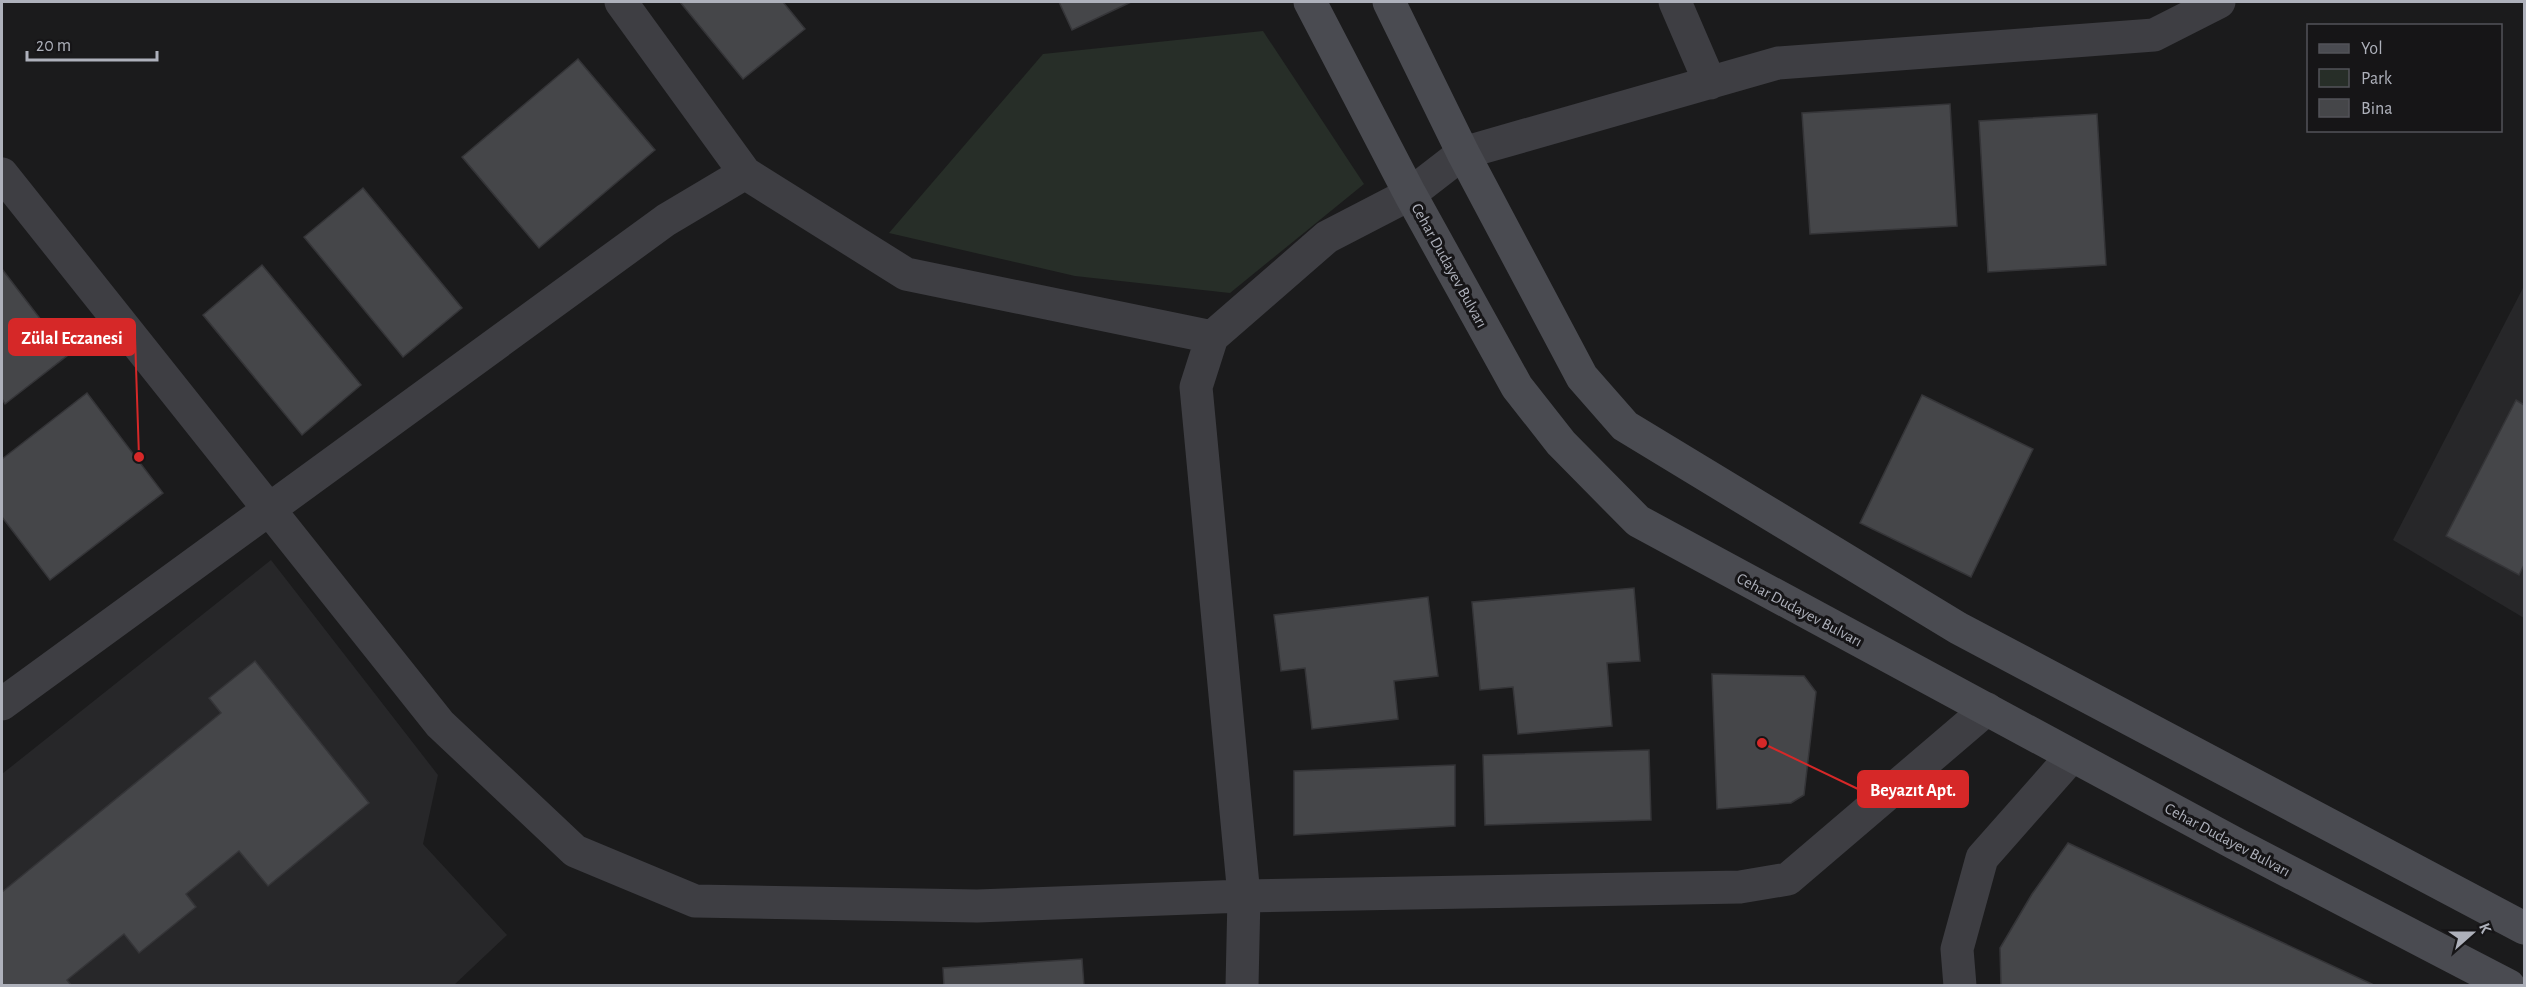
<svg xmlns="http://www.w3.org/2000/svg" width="2526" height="987" font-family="'Alegreya Sans',sans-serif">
<rect width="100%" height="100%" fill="#1b1b1c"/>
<path fill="#272729" d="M2524,286V618L2393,540Z
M271,560L438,775L423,844L507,935L454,985L2,986V774Z"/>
<path fill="#272e28" d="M1263,31L1364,184L1230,293L1075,276L889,233L1043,54Z"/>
<path fill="#454649" stroke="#353538" stroke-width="1.5" d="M680,2H783L805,29L743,79Z
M1059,2H1131L1072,30Z
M578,59L655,150L539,248L462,157Z
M1950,104L1957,226L1810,234L1802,113Z
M2097,114L2106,265L1988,272L1979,121Z
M363,188L462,308L403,357L304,237Z
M262,265L361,385L302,435L203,315Z
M2,269L68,355L5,404L2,399Z
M87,393L163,493L50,580L2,517V459Z
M1922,395L2033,449L1971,577L1860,523Z
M2516,400L2524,405V565L2519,575L2446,536Z
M1634,588L1640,661L1607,663L1612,726L1518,734L1513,687L1480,690L1472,602Z
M1428,597L1438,676L1394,681L1398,719L1312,729L1305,668L1281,671L1274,615Z
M255,661L369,803L268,886L239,851L186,894L196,907L139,953L124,934L67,980L72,986H2V892L221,713L209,698Z
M1712,674L1804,676L1816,692L1804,795L1791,803L1717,809Z
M1649,750L1651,820L1485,825L1483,755Z
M1455,765V826L1294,835V771Z
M2068,843L2376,986H2001L2000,948L2032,894Z
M1082,959L1084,986H944L943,968Z"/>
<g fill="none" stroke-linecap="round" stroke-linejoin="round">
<path stroke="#3e3e43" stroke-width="33" d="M621,2L745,173L906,274L1212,337
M1675,2L1710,83
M2,174L440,724L575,851L695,901L977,906L1244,896L1740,887L1788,879L1987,709
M2,704L666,220L745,173
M1242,986L1244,896L1196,387L1212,337L1327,237L1410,194L1463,153L1778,63L2154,35L2219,2
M1960,986L1957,949L1982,858L2072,756"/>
<path stroke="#4a4b51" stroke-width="33" d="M1310,2L1410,194L1517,387L1561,443L1638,521L2236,844L2509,986
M1389,2L1463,153L1582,377L1625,426L1958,628L2524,928"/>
</g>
<g text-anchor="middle" stroke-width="6" stroke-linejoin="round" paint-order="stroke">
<g font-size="16" fill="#aeb1bb" stroke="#161517">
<text transform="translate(1450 265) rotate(61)" y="6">Cehar Dudayev Bulvarı</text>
<text transform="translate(1800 609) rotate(28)" y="6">Cehar Dudayev Bulvarı</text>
<text transform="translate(2228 839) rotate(28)" y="6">Cehar Dudayev Bulvarı</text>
</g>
</g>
<path fill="none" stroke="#d62828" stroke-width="2" d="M139 457L135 337M1762 743L1858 789"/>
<g fill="#d62828" stroke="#161517" stroke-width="2">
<circle cx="139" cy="457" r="6"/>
<circle cx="1762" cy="743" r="6"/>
</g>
<g fill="#d62828" stroke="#d62828" stroke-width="2">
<rect x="9" y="319" width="126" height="36" rx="6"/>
<rect x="1858" y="771" width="110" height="36" rx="6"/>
</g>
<g font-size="18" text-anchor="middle" font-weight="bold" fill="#fff">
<text x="72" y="344">Zülal Eczanesi</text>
<text x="1913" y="796">Beyazıt Apt.</text>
</g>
<rect width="2526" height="987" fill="none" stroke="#aeb1bb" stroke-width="6"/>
<rect x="2307" y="24" width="195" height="108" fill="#161517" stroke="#535359" stroke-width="1.5"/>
<rect x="2319" y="44" width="30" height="9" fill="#4a4b51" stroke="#535359" stroke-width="1.5"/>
<text x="2361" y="54" font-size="18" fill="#aeb1bb">Yol</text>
<rect x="2319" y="69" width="30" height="18" fill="#272e28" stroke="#535359" stroke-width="1.5"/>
<text x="2361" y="84" font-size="18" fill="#aeb1bb">Park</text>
<rect x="2319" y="99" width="30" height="18" fill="#454649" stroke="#535359" stroke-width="1.5"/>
<text x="2361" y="114" font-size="18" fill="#aeb1bb">Bina</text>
<g transform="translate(2472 933) rotate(69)" stroke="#161517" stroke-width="4.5" paint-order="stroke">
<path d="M0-4.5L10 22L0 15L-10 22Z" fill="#aeb1bb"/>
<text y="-9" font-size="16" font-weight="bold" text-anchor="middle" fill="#aeb1bb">K</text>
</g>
<path d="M27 51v9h130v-9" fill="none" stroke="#aeb1bb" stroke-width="3"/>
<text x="36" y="51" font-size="18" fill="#aeb1bb" stroke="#161517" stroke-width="4.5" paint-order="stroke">20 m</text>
</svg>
